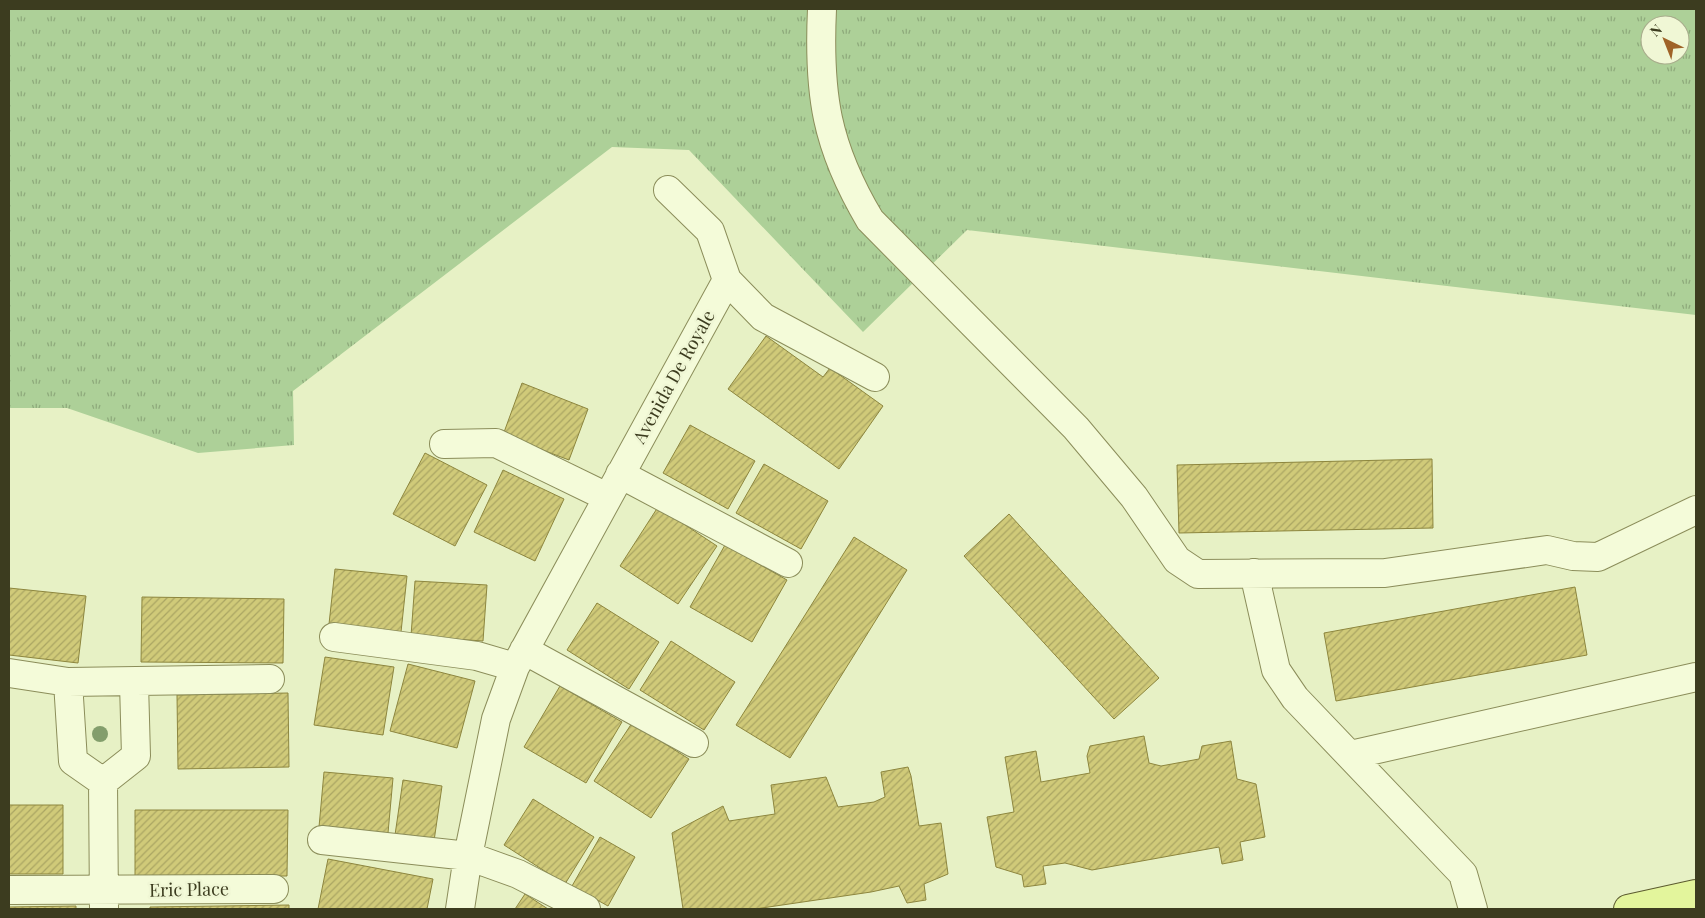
<svg xmlns="http://www.w3.org/2000/svg" width="1705" height="918" font-family="'Playfair Display',serif">
<defs>
<pattern id="grass-tufts" width="24" height="20" patternUnits="userSpaceOnUse" patternTransform="scale(1.25)"><rect width="24" height="20" fill="#add098"/><path d="M3 7l-1-3M5 7V3M7 7l1-3M15 17l-1-3M17 17v-4M19 17l1-3" fill="none" stroke="#8eaa7b"/></pattern>
<pattern id="building-hatch" width="6" height="6" patternUnits="userSpaceOnUse" patternTransform="scale(1.25)"><rect width="6" height="6" fill="#d0ca79"/><path d="M-1 1l2-2M0 6l6-6M5 7l2-2" fill="none" stroke="#aaa563"/></pattern>
</defs>
<rect width="100%" height="100%" fill="#e7f1c5"/>
<path fill="url(#grass-tufts)" fill-rule="evenodd" d="M9,9H1696V315L967,230L863,332L689,150L612,147L293,391L294,445L198,453L67,408H9ZM1650,25H1680V55H1650Z"/>
<path fill="url(#building-hatch)" stroke="#8d863e" d="M766,336L823,377L830,368L883,406L839,469L728,389Z
M522,383L588,409L569,460L503,435Z
M690,425L755,461L728,509L663,473Z
M425,453L487,485L455,546L393,514Z
M1432,459L1433,528L1179,533L1177,465Z
M764,464L828,501L801,549L736,513Z
M503,470L564,499L535,561L474,532Z
M658,507L717,546L678,604L620,566Z
M1009,514L1159,678L1114,719L964,556Z
M854,537L907,570L790,758L736,725Z
M725,545L787,580L752,642L690,607Z
M335,569L407,576L401,632L329,624Z
M415,581L487,585L483,641L411,636Z
M1575,587L1587,655L1336,701L1324,633Z
M9,588L86,596L78,663L9,655Z
M142,597L284,599L283,663L141,662Z
M597,603L659,642L629,689L567,650Z
M671,641L735,682L704,730L640,690Z
M325,657L394,667L383,735L314,725Z
M408,664L475,681L457,748L390,731Z
M560,686L622,722L586,783L524,747Z
M288,693L289,767L178,769L177,695Z
M632,723L689,759L651,818L594,781Z
M1144,736L1149,763L1161,766L1199,759L1202,746L1231,741L1237,779L1256,784L1265,837L1240,842L1243,860L1222,864L1219,847L1092,870L1065,863L1043,866L1046,884L1024,887L1022,875L996,867L987,817L1014,812L1005,757L1036,751L1041,782L1090,773L1087,756L1090,746Z
M908,767L911,776L919,826L941,823L948,874L924,884L926,900L907,903L899,886L871,892L755,909H683L672,833L723,806L729,821L775,814L771,785L826,777L838,807L874,802L885,797L881,772Z
M324,772L393,778L388,833L319,827Z
M403,780L442,786L434,841L395,835Z
M533,799L594,837L565,884L504,845Z
M9,805H63V874H9Z
M135,810H288L287,876H135Z
M600,837L635,857L608,906L572,886Z
M328,859L433,879L427,909H318Z
M525,894L548,909H515Z
M289,905V909H150V907Z
M76,906V909H9V907Z"/>
<g fill="none" stroke-linecap="round" stroke-linejoin="round">
<defs>
<path id="minor" d="M822,9C818,94 826,146 870,220L1076,428L1134,497L1177,560L1198,574L1385,573L1547,550L1573,556L1598,557L1696,510
M668,190L710,231L727,280L763,317L875,377
M444,444L496,443L607,497
M620,474L788,563
M1254,573L1276,670L1295,698L1463,874L1473,909
M334,637L477,656L515,667
M524,650L694,743
M9,673L68,682L270,679
M68,682L73,761L103,782
M1351,755L1696,677
M103,782L104,908
M103,782L136,756L134,683
M322,840L468,856L518,874L586,909
M9,890L274,889
M460,909L468,856L496,719L515,667L727,280"/>
<path id="major" d="M1628,909L1696,894"/>
</defs>
<use href="#minor" stroke="#8b8d5a" stroke-width="30"/>
<use href="#major" stroke="#5b5a2e" stroke-width="30"/>
<use href="#minor" stroke="#f4fbd9" stroke-width="28"/>
<use href="#major" stroke="#e3f59c" stroke-width="28"/>
</g>
<circle fill="#839e6c" cx="100" cy="734" r="8"/>
<g text-anchor="middle" stroke-width="5" stroke-linejoin="round" paint-order="stroke">
<g font-size="18" fill="#3c3c1f" stroke="#f0f7d5">
<text transform="translate(674 377) rotate(-61)" y="6">Avenida De Royale</text>
<text transform="translate(189 890) rotate(-1)" y="6">Eric Place</text>
</g>
</g>
<rect width="1705" height="918" fill="none" stroke="#3c3c1f" stroke-width="20"/>
<g transform="translate(1665 40) rotate(317)"><circle r="24" fill="#f0f7d5" stroke="#a8ac8c"/>
<path d="M0-4L9 19L0 12L-9 19Z" fill="#9f6327"/>
<text y="-8" font-size="14" font-weight="bold" text-anchor="middle" fill="#3c3c1f">N</text>
</g>
</svg>
